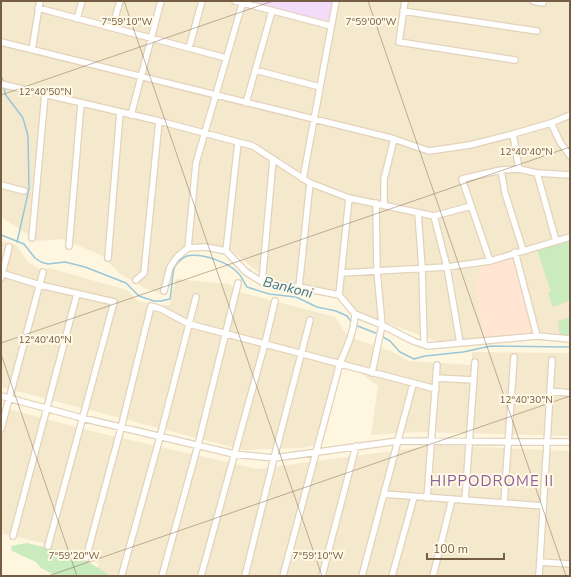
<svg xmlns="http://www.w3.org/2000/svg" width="571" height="577" font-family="'Nunito Sans',sans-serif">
<rect width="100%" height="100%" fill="#fef6df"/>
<path fill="#f5e9cd" d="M1,1H570V339L537,335L447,345L359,313L338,290L268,280L228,248L186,242L161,293L149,290L120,274L101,255L62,239L37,241L1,217Z
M1,241L16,245L28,262L42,271L49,268L127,290L138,301L160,306L169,305L176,279L229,284L240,292L335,317L346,334L358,340L391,351L408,361L472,365V352L570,353V436L422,432L371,435L378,386L344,360L322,444L300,448L243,450L1,387Z
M1,407L91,431L257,469L437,445L570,451V576H113L97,569L99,563L43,551V543L1,533Z"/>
<path fill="#ffe5d2" d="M514,258L533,333L485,342L475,288L481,266Z"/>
<path fill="#f3dcf9" d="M243,1H333L330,24Z"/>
<path fill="#c9ebbd" d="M570,241V300L553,307L548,293L551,291L537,250Z
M570,317V337H560L558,321Z
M27,543L56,550L84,559L111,576L54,575L41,568L36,562L12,551L11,546Z"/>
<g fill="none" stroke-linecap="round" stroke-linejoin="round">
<path stroke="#98c7da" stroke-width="1.5" d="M1,76L4,83
M4,87L5,94L23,118L28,136L29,189L17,242
M1,235L24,244L35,258L41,262L48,264L65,262L85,267L126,283L139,296L154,301H161L170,299C172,291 172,271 175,266C178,262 182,258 187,256C202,253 229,262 239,274C242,277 244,283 247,287L269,294L296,297L317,307L336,311L347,316L352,323
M355,325L378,334
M381,336L390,341L400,352L414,359L425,356L463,352L491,346L570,347"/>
<defs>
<path id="minor" d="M235,1L331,26
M405,1L399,42L515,60
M533,1L543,3
M38,8L226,58
M403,11L537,31
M77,19L82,1
M112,28L120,1
M1,42L391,138L429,151L470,145L513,134L551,123L570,115
M189,48L202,1
M32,50L40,1
M255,70L320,87
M1,84L159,121L253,146L310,183L349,198L434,216L471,206
M246,103L272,11
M131,115L161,1
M551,123L560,142L570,156
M513,134L519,169
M501,170L505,193L523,250
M537,173L556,241
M303,179L336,1
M1,185L24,191
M384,205V179L394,139
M418,213L422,268L424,344
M434,216L447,267L460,343
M32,238L45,94
M69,246L81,103
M188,248L196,163L243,1
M226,251L238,142
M515,252L537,336
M108,258L120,112
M490,261L462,179L501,170L519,169L537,173L570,175
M1,273L40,285L114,302L48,546
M342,273L447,267L490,261L570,237
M1,278L9,247
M136,280L144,273L159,121
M262,282L273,160
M299,287L310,183
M164,291L170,267L177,257L188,248L206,247L226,251L246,272L262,282L275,285L299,287L339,295L355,314L382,325L413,341L428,346L537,336L570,339
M339,295L349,198
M372,373L382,325L377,271L376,203
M436,378L474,380
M550,391L570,393
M1,396L82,418L234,454L274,458L398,441L570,442
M1,429L43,272
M384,494L543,506
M427,498L437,365
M465,500L475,362
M504,503L514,357
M13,536L77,294
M86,558L121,428L151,306L161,309L189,324L436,389
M540,562L570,564
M122,574L160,437L196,297
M162,576L198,445L238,283
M201,576L265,343L275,301
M245,576L274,458L310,320
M283,576L340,363C347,347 354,332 355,314
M322,576L356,446
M362,576L413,384
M392,576L414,497
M433,576L452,499
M539,576L552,360"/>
</defs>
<use href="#minor" stroke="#e2d2bb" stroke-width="8"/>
<use href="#minor" stroke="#fff" stroke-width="5.5"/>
</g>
<path fill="none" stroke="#755d45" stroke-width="1" stroke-opacity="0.45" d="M124,1L322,576M368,1L566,576M1,95L273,1M1,343L570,147M1,354L77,576M48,576L570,396"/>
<g text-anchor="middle" stroke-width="4" stroke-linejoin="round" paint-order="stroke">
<g font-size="14" font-style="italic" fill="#417891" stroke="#fff9e6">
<text transform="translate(288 287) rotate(14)" y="5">Bankoni</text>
</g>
<g font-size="15" letter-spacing="1" fill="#8e6099" stroke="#fff9e6">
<text x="492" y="486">HIPPODROME II</text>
</g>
</g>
<g font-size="10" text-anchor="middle" fill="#755d45" stroke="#fff9e6" stroke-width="4" stroke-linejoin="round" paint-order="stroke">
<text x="127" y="25">7°59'10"W</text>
<text x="371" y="25">7°59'00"W</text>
<text x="45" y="95">12°40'50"N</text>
<text x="526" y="155">12°40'40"N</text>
<text x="45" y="343">12°40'40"N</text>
<text x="526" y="403">12°40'30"N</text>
<text x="74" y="559">7°59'20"W</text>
<text x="318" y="559">7°59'10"W</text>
</g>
<rect width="571" height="577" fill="none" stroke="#755d45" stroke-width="4"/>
<path d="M427 553v6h77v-6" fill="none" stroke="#755d45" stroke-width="2"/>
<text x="433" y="553" font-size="12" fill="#755d45" stroke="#fff9e6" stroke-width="3" paint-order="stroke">100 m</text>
</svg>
